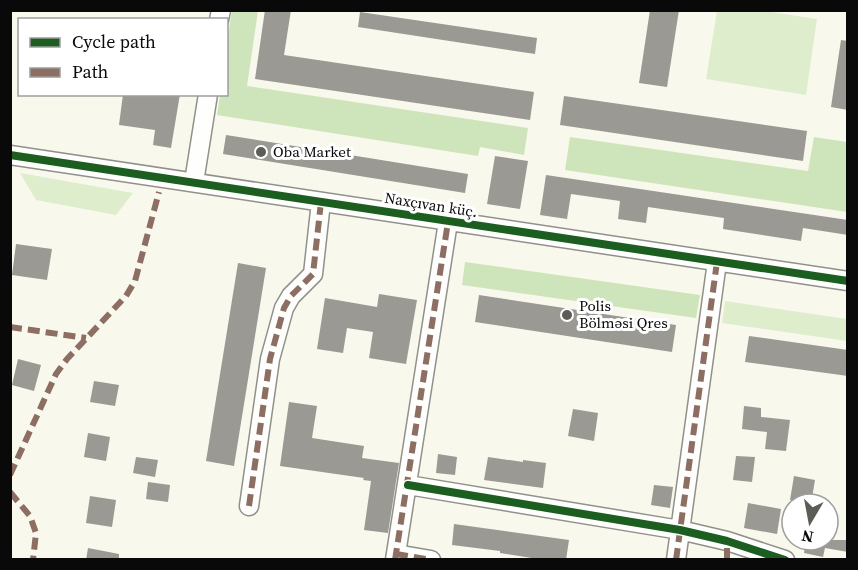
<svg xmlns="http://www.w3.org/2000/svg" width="858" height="570" font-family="'Source Serif 4',serif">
<rect width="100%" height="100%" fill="#f9f8ec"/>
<path fill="#deeecd" d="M717,11H765L817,19L806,95L706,79Z
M20,173L133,193L116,215L36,200Z
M725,301L847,319V341L722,323Z"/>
<path fill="#cee5bb" d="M258,11L247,86L528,128L524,155L480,147L478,156L217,115L220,95L226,94V47L232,11Z
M570,137L808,171L814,137L847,142V212L565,170Z
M465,262L700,295L696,318L462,285Z"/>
<path fill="#9b9993" d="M265,10H291L284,55L534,92L530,120L255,79Z
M650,10H679L667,87L639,83Z
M360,12L537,38L535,54L358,27Z
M841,40L848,41V110L831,107Z
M123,94H180L171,148L153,145L155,130L119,125Z
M564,96L807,131L803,161L560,125Z
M226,135L468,174L465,193L223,154Z
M495,156L528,161L520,209L487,204Z
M546,175L848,220V235L803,228L801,241L723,229L724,218L648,207L646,223L618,219L620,201L571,194L567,219L540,215Z
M16,244L52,249L47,280L12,275Z
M238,263L266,268L234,466L206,461Z
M379,294L417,300L406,364L369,358L373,332L347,328L343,353L317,349L325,298L377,307Z
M479,295L676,325L672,352L475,322Z
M749,336L848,350V376L745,362Z
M18,359L41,365L34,391L12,385Z
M94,381L119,385L115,406L90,402Z
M289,402L317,406L312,438L364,446L362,458L399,463L388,533L364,530L371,481L363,480L364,478L280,466Z
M744,406L761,408V417L790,420L786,451L765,449L767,432L742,429Z
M573,409L598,413L594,441L568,436Z
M88,433L110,437L106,461L84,457Z
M438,454L457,457L455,475L436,473Z
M736,456L755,457L752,482L733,480Z
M136,457L158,460L155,477L133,473Z
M488,457L523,462V460L546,463L543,488L484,480Z
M794,476L815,480L811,504L790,500Z
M148,482L170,485L168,502L146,499Z
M654,485L673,487L670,508L651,505Z
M90,496L116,500L112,527L86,523Z
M748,503L781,509L777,534L744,528Z
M454,524L569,540L566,560H544L500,553V551L452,545Z
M806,540H848V552L825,548L823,557L804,553Z
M88,548L119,554V560H86Z"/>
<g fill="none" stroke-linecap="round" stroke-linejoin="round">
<defs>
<path id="minor" d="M219,20L221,10
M10,155L848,281
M194,182L208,94
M408,485L680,530L727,541L785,560
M249,506L270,359L284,308L291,296L313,274L321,202
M396,554L431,560
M395,560L448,222
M676,560L717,262"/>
</defs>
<use href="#minor" stroke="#91918b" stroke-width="21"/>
<use href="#minor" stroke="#fefefc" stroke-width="18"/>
<path stroke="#8d6e63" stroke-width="6" stroke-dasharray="12 6" stroke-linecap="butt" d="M10,327L86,338
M10,475L56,374L67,359L126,296L135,281L159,192
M10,492L30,516L36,533L33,560
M249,506L270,359L284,308L291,296L313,274L321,202
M396,554L431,560
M395,560L448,222
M676,560L717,262
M727,560V541"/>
<defs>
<path id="cycleway" d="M10,155L848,281
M408,485L680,530L727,541L785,560"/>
</defs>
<use href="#cycleway" stroke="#fff" stroke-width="11"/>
<use href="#cycleway" stroke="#1b5e20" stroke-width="8"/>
</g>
<g fill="#5d5d58" stroke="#fff" stroke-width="2">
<circle cx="261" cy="152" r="6"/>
<circle cx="567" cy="315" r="6"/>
</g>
<g text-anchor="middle" stroke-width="6" stroke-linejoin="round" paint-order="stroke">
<g font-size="15" fill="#090909" stroke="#fff" text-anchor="start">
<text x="273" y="157">Oba Market</text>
<text x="579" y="311">Polis<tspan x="579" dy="17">Bölməsi Qres</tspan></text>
</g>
<g font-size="15" fill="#090909" stroke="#fff">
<text transform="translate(431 205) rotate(9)" y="5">Naxçıvan küç.</text>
</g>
</g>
<rect width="858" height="570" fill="none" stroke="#090909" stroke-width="24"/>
<rect x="18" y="18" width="210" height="78" fill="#ffffff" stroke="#9d9d9d" stroke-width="1.5"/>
<rect x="30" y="38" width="30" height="9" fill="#1b5e20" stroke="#9d9d9d" stroke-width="1.5"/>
<text x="72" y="48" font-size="18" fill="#090909">Cycle path</text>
<rect x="30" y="68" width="30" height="9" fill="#8d6e63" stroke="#9d9d9d" stroke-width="1.5"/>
<text x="72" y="78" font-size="18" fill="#090909">Path</text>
<g transform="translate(810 522) rotate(190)"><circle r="28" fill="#ffffff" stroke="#9d9d9d" stroke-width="1.5"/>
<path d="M0-4.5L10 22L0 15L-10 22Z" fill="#5d5d58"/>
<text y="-9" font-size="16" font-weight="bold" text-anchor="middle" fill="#090909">N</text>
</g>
</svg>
